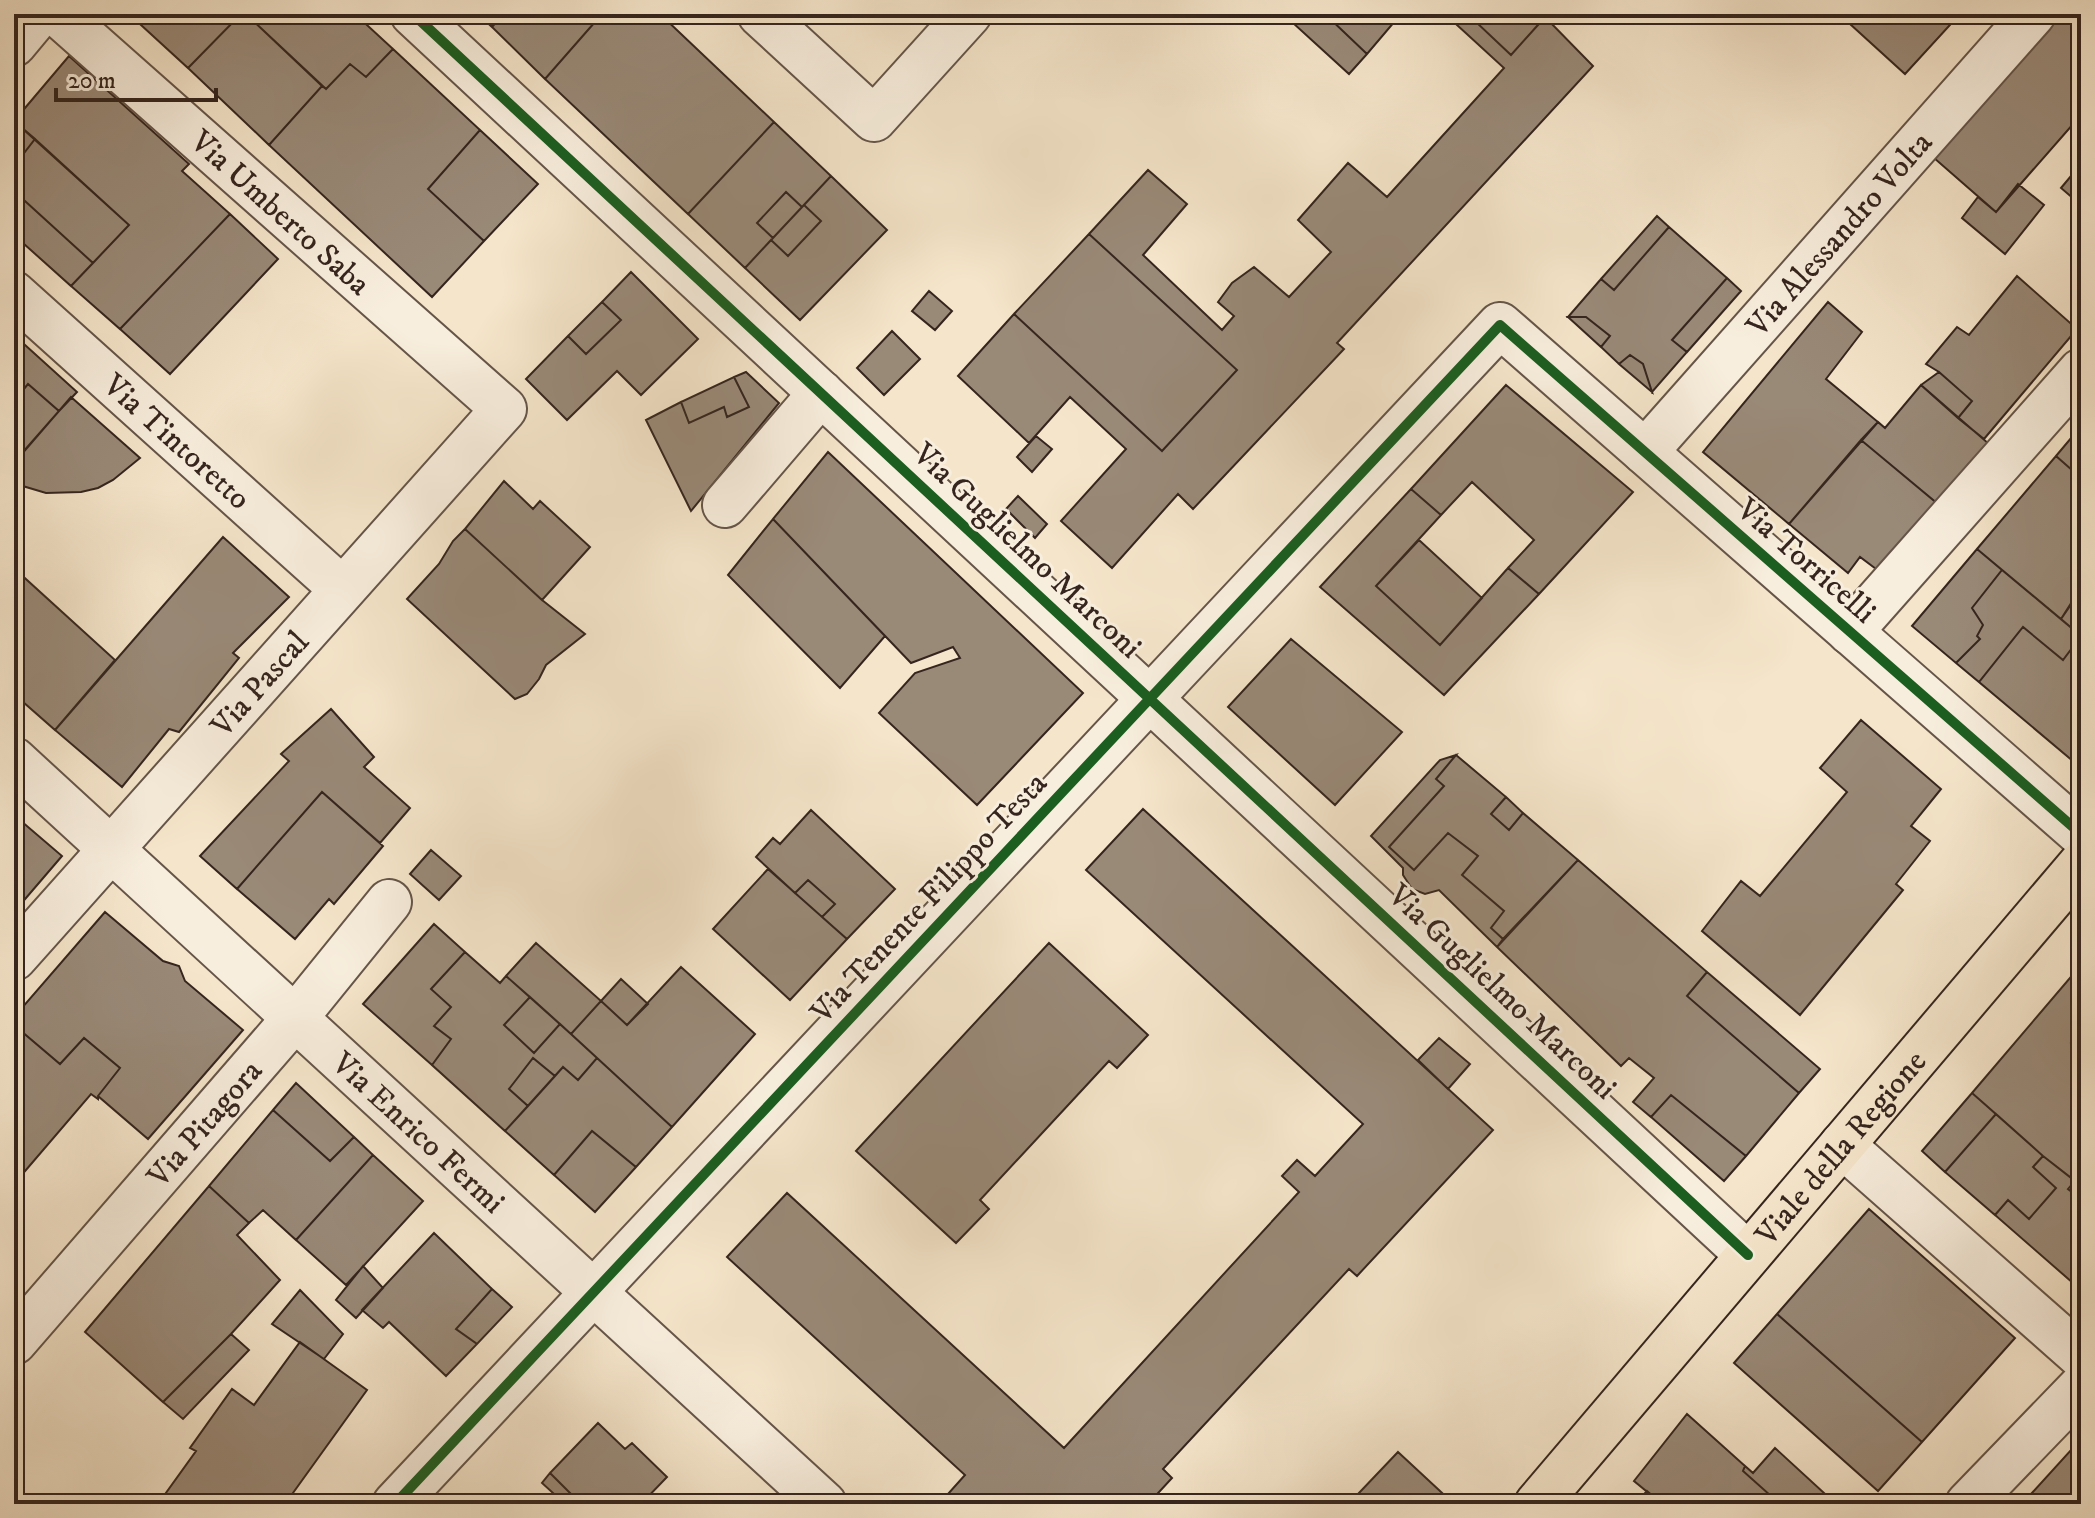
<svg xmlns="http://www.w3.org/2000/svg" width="2095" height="1518" font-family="'IM FELL DW Pica',serif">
<rect width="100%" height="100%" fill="#f5e5ca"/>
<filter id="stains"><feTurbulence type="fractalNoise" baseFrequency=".0025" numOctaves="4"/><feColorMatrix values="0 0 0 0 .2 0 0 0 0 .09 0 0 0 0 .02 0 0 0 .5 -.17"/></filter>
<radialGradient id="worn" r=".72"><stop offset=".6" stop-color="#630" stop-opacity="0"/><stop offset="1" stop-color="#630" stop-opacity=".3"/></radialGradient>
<path fill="#998977" stroke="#35251e" stroke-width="2" d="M129,14H241L188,68Z
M241,14H246L322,86L269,145L188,68Z
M246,14H355L393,49L366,77L350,64L326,89Z
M478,14H503L492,27Z
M503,14H602L545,79L492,27Z
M602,14H660L774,122L688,214L545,79Z
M1301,14H1325L1367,54L1349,74L1293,23Z
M1325,14H1401L1367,54Z
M1445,14H1484L1477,23L1511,55L1545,17L1593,66L1337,343L1344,349L1193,509L1178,494L1112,568L1061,521L1126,449L1070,397L1029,443L958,376L1014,314L1162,451L1237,370L1089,234L1148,170L1187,204L1143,255L1222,330L1234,316L1218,302L1232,283L1254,267L1289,297L1331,252L1298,220L1348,163L1387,197L1504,68Z
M1484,14H1548L1511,55L1477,23Z
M1839,14H1960L1905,74Z
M2049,14H2081V115L1996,212L1926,151Z
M393,49L480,130L428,189L484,241L432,297L269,145L322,86L326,89L350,64L366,77Z
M69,56L189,164L182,171L230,214L120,329L71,286L129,225L14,121Z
M14,121L35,139L14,166Z
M774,122L831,176L802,207L786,192L757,223L773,238L745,268L688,214Z
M480,130L538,184L484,241L428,189Z
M35,139L129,225L93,263L14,191V166Z
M2081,164V205L2061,188Z
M831,176L887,230L800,320L745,268L771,240L788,256L821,221L804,205Z
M2018,184L2044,205L2005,254L1962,218L1978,197L1996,212Z
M14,191L93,263L71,286L14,235Z
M786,192L802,207L773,238L757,223Z
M804,205L821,221L788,256L771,240Z
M230,214L278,259L170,374L120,329Z
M1657,216L1669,227L1614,290L1601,279Z
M1669,227L1727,278L1672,340L1687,352L1652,392L1643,364L1630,355L1619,364L1601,347L1610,336L1586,317H1568L1601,279L1614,290Z
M1089,234L1237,370L1162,451L1014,314Z
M631,272L698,339L641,395L617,371L567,420L526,379L568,336L586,354L621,320L602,302Z
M2017,276L2077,329L1984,439L1958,418L1972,401L1939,372L1926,364L1957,327L1969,335Z
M1727,278L1741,291L1687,352L1672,340Z
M929,291L952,311L935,330L912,311Z
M602,302L621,320L586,354L568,336Z
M1828,302L1862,332L1826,379L1878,422L1789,524L1703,452Z
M1568,317H1586L1610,336L1601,347Z
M892,331L920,359L884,395L857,368Z
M14,335L77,392L59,411L28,384L14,401Z
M1630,355L1643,364L1652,392L1619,364Z
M746,372L779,403L691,511L646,420L681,402L689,423L724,407L727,417L749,407L734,377Z
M1939,372L1972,401L1958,418L1921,385Z
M734,377L749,407L727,417L724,407L689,423L681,402Z
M28,384L59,411L23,452L14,444V401Z
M1506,385L1633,492L1539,594L1508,568L1534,540L1472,482L1441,515L1411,489Z
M1921,385L1989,444L1938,504L1861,440L1878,422L1885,428Z
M71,397L140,458L113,480L98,488L81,492L46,493L16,484L14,482V463Z
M2077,431L2081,435V478L2056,456Z
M1036,436L1052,449L1032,472L1017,457Z
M1861,440L1938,504L1880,572L1860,557L1848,573L1789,524Z
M14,444L23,452L14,463Z
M828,452L1083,693L977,805L879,713L915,673L960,658L953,647L911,663L773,519Z
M2056,456L2081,478V590L2061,619L1977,549Z
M504,481L533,509L540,501L590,547L542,600L465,529Z
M1411,489L1441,515L1376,586L1440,645L1508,568L1539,594L1444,695L1320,587Z
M1018,496L1047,524L1035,538L1006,509Z
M773,519L885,636L840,688L728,575Z
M465,529L542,600L585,634L546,665L539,679L527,694L515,699L407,599L439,564L453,541Z
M223,537L289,597L233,653L239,658L179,732L169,729L122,787L55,730Z
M1419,540L1482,598L1440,645L1376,586Z
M1977,549L2002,570L1972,608L1983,625L1977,636L1980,639L1956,663L1912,626Z
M14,570L17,571L115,660L55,730L14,694Z
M2002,570L2081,636L2063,660L2023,627L1979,682L1956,663L1980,639L1977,636L1983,625L1972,608Z
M2080,589L2081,590V636L2061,619Z
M2023,627L2063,660L2081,636L2080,767L1979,682Z
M1291,639L1402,732L1335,805L1228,707Z
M331,709L374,757L364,767L410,808L380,843L322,792L237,889L200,856L289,761L281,754Z
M1861,720L1941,789L1911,826L1930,841L1896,884L1903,890L1800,1015L1702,931L1741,881L1760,896L1847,792L1820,768Z
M1456,755L1436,779L1444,786L1389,847L1414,870L1448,833L1478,856L1462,875L1504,911L1491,928L1503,939L1497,947L1439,890L1425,894L1412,889L1403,875V868L1371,836L1440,760Z
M1456,755L1506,797L1491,814L1509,830L1523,813L1578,860L1503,939L1491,928L1504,911L1462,875L1478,856L1448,833L1414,870L1389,847L1444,786L1436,779Z
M322,792L383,846L334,904L329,899L295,939L237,889Z
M1506,797L1523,813L1509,830L1491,814Z
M1143,809L1493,1130L1357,1276L1349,1269L1163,1469L1172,1478L1148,1504H939L965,1475L727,1257L787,1193L1064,1448L1299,1192L1282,1176L1297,1160L1315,1176L1363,1124L1086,870Z
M811,810L895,889L847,939L822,917L835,904L808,880L795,893L756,857L773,838L780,844Z
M14,815L62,856L14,912Z
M431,850L461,876L439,900L410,874Z
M1578,860L1707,972L1687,996L1799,1093L1746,1156L1671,1095L1651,1117L1633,1102L1654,1078L1629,1058L1621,1066L1497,947Z
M768,869L847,939L790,1000L713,929Z
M808,880L835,904L822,917L795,893Z
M105,912L163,961L179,966L185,981L243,1030L148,1139L98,1096L120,1068L84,1038L60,1064L14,1025V1017Z
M434,924L465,952L431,989L451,1007L434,1026L451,1039L432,1065L363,1004Z
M536,943L601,1001L571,1034L506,976Z
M1049,943L1148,1035L1117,1068L1109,1061L980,1200L989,1209L956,1243L856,1151Z
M465,952L500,983L506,976L530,997L504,1025L534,1053L560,1024L597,1058L578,1080L563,1067L555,1076L533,1058L509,1089L528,1106L505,1131L432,1065L451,1039L434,1026L451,1007L431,989Z
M2081,965V1031L2071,1043L2081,1052V1173L2075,1181L2043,1156L1972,1093Z
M681,967L755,1034L672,1127L571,1034L601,1001L627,1025Z
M1707,972L1820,1069L1799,1093L1687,996Z
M621,979L648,1004L627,1025L601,1001Z
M530,997L560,1024L534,1053L504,1025Z
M14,1025L60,1064L84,1038L120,1068L98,1096V1099L91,1094L14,1184Z
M2081,1031V1052L2071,1043Z
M1439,1038L1470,1064L1448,1089L1418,1060Z
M533,1058L555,1076L528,1106L509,1089Z
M597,1058L672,1127L636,1167L592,1131L554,1175L505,1131L563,1067L578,1080Z
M296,1083L354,1137L330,1161L273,1110Z
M1972,1093L1996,1114L1945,1172L1922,1151Z
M1671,1095L1746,1156L1724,1181L1651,1117Z
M273,1110L330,1161L354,1137L373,1155L296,1240L263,1210L249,1223L209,1186Z
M1996,1114L2043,1156L2033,1167L2056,1188L2029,1219L2008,1200L1995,1215L1945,1172Z
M592,1131L636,1167L595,1212L554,1175Z
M373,1155L423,1201L346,1285L296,1240Z
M2043,1156L2075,1181L2068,1189L2081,1199V1290L1995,1215L2008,1200L2029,1219L2056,1188L2033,1167Z
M209,1186L249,1223L237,1235L280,1280L231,1334L163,1402L85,1332Z
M1869,1209L2015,1338L1922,1442L1777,1314Z
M434,1233L492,1289L456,1329L477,1344L446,1376L389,1322L383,1328L362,1310Z
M363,1266L383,1288L356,1318L336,1300Z
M492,1289L512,1307L477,1344L456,1329Z
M300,1290L343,1334L324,1359L272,1324Z
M1777,1314L1922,1442L1878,1491L1734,1363Z
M231,1334L249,1350L183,1419L163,1402Z
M300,1342L367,1390L285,1504H271L264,1499L261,1504H158L196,1451L190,1448L232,1389L254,1405Z
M1687,1414L1745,1466L1743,1471L1780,1504H1726L1716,1495L1708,1504H1662L1634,1481Z
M598,1423L625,1449L632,1443L667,1477L641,1504H581L550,1473Z
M2081,1439V1504H2042L2031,1494Z
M1775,1448L1836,1504H1780L1743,1471L1745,1466L1753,1473Z
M1398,1452L1454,1504H1369L1358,1494Z
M550,1473L581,1504H565L542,1483Z
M1647,1491L1662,1504H1635Z"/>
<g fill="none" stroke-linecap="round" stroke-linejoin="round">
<defs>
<g id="minor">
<path d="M413,14L1748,1255"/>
<path d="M760,14L874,119L969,14"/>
<path d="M14,44L39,14"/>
<path id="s1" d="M14,294L342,589"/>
<path id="s2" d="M1645,452L2033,14"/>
<path d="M725,505L821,393"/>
<path d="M1850,632L2081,371"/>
<path id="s3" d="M14,760L824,1504"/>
<path id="s4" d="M14,958L504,409L58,14"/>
<path d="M1842,1145L2081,1356"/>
<path id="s5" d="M14,1342L295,1018L389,902"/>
<path d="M395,1504L1500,325L2081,834"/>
<path d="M1968,1504L2081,1387"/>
</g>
<g id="major">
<path id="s6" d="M1537,1504L2081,864"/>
</g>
</defs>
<use href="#minor" stroke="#655549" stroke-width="48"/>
<use href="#major" stroke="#35251e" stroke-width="48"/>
<use href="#minor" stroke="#f8eedd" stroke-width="44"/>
<use href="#major" stroke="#f5e5ca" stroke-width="44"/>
<defs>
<path id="cycleway" d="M413,14L1748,1255
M395,1504L1500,325L2081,834"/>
</defs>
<use href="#cycleway" stroke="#f8eedd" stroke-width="15"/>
<use href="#cycleway" stroke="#1b5e20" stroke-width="10"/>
</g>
<g text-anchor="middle" stroke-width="6" stroke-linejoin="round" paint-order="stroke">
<g font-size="32" fill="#35251e" stroke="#f8eedd">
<text transform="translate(281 212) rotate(42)" y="11">Via Umberto Saba</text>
<text dy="11" stroke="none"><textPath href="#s2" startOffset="292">Via Alessandro Volta</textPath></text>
<text dy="11" stroke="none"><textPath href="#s1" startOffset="220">Via Tintoretto</textPath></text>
<text transform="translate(1028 550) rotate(43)" y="11">Via Guglielmo Marconi</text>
<text transform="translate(1807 560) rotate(41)" y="11">Via Torricelli</text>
<text dy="11" stroke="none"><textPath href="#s4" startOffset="368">Via Pascal</textPath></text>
<text transform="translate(928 897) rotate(-47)" y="11">Via Tenente Filippo Testa</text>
<text transform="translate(1503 991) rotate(43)" y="11">Via Guglielmo Marconi</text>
<text dy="11" stroke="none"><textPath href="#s5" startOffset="290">Via Pitagora</textPath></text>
<text dy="11" stroke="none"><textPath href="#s3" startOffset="550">Via Enrico Fermi</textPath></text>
<text dy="11" stroke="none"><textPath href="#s6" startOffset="468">Viale della Regione</textPath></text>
</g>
</g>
<rect width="2095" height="1518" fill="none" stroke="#f5e5ca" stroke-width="48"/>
<rect x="16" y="16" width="2063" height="1486" fill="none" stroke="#35251e" stroke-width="4"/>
<rect x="24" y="24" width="2047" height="1470" fill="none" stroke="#35251e" stroke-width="2"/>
<path d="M56 88v12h160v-12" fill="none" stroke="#35251e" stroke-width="4"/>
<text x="68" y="88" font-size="24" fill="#35251e" stroke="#f8eedd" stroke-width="6" paint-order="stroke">20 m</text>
<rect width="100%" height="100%" filter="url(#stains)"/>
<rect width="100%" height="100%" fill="url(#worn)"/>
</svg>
